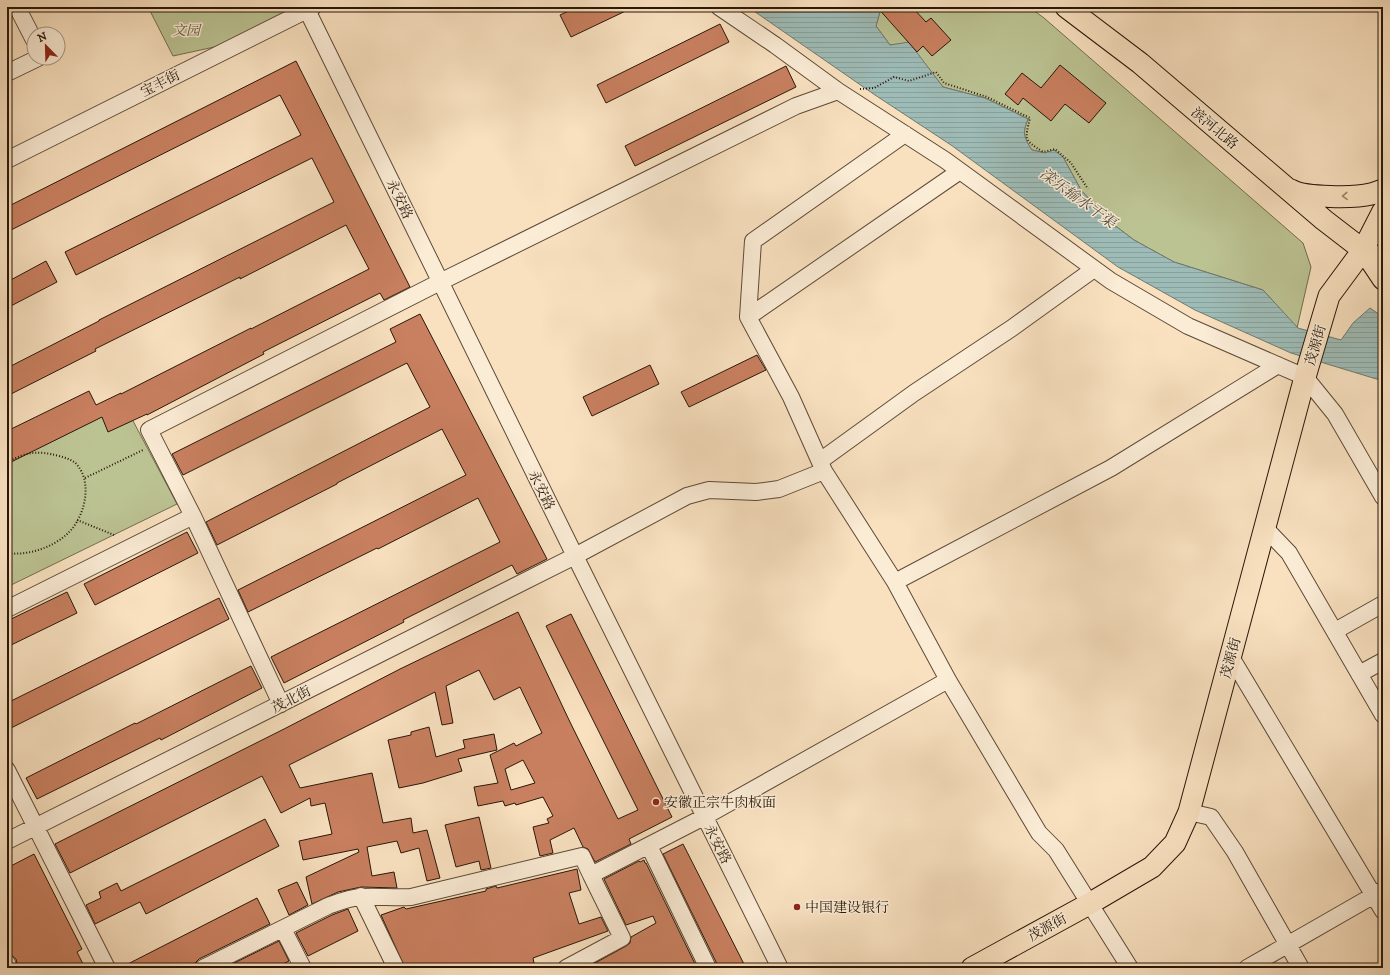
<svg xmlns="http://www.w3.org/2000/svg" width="1390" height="975" font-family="'IM FELL DW Pica','Noto Serif SC',serif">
<defs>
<pattern id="water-rules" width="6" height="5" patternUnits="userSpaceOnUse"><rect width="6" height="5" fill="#9ebcb7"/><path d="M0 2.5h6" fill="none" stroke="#88a19c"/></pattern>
</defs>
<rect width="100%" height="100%" fill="#f9e1c0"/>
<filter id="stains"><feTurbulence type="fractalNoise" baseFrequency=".005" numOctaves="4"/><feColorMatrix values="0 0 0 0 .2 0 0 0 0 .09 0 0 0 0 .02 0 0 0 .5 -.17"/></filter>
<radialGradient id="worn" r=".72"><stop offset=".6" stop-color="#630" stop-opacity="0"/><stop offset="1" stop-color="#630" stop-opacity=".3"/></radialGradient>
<path fill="#bcc393" stroke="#726d4e" d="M148,7H297L228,44L173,56Z
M879,7H1029L1044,18L1303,243L1311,267L1297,328L1263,290L1174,262L1134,240L1109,221L1081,190L1063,157L1032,150C1023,136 1022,134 1028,119L985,98L943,87L909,43L890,45L876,26L881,8Z
M123,402L177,504L7,587V441L97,414Z"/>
<path fill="url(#water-rules)" stroke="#6f7a71" d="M748,7H879L881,8L876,26L890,45L909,42L943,87L985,98L1028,119C1022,133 1024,138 1032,150L1045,153L1054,150L1063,157L1081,190L1109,221L1134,240L1174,262L1263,290L1298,328L1341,340L1353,323L1370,308L1383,317V381L1291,353L1195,310L1118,267L951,145L875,95Z"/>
<path fill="#c98060" stroke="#291708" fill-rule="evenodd" d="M577,7H634L571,37L560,15Z
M877,7H912L926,22L931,18L951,40L932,56L923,46L917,52Z
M720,24L729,42L606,103L597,85Z
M296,61L410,287L384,300L380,293L263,352L264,354L147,415V414L108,432L102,417L7,464V431L89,391L96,405L121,393V394L251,328V329L369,269L346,225L240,279V277L95,349L96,351L7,396V368L99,321V320L334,202L312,158L76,275L65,252L301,135L280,95L7,232V207Z
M1060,65L1106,103L1089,123L1065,104L1051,121L1023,98L1018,105L1005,94L1022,73L1041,88Z
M786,66L796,87L635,166L625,146Z
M46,261L57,282L7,308V282Z
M420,314L547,559L517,574L512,565L403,620L404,622L284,683L271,657L500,542L478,498L378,549L377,548L248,612L238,590L466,475L442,429L337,483V484L217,545L206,522L430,407L407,363L183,475L172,454L396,342L390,329Z
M757,355L766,370L689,407L681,392Z
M650,365L659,384L592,416L583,397Z
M187,532L198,553L95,605L84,584Z
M67,592L77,613L7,647V621Z
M219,598L229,619L7,730V703Z
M518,612L569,720L618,819L638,810L546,626L571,614L672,817L629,839L631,844L595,862L588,849L583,847L574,828L550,840L553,853L540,856L533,827L549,823L547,819L553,816L543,797L516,805L515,803L505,806L503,801L478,806L474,787L498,783L490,755L514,743L516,746L542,733L520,687L494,700L479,670L446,686L453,723L442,725L435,692L289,765L300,788L372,773L383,823L411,818L413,833L427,830L440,878L427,881L419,848L401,853L397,841L367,847L372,876L394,872L397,888L361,887L338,892L312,904L306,877L359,852L358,849L303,860L299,841L332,834L325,803L311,806L310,798L281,813L262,776L70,873L55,844L284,729L400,669ZM523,760L535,783L511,790L505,769Z
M251,666L262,688L161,740L160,738L37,799L26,778L135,723L136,724Z
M429,727L436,757L465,748L463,740L494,734L497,750L458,759L462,771L423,783L399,788L388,740L411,735V732Z
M479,817L491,868L481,870L479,861L456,867L445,825Z
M265,819L279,846L146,914L140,902L95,924L86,905L101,898L99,892L117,883L121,891Z
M683,844L746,968H717V964L663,854Z
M34,854L82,949L77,952L85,968H18L16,959L11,955L7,947V868Z
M644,860L645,863H646L697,968H586L626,946L630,943L631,937L656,923L653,916L626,925L604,879L639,861L640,862Z
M577,869L581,890L569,893L579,924L601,917L608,931L533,958L534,963L516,968H405L381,915L404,907L406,909L486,891V889L496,886L497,888Z
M297,882L308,905L289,915L278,890Z
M257,898L270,924L199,959L195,963L194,968H120Z
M348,909L358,931L308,956L296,933L332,915Z
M279,941L289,961L275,968H224Z"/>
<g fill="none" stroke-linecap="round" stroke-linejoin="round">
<defs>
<path id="minor" d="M17,7L34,40
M719,7L775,45L838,91L945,160L1111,281L1188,326L1305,377L1335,414L1383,497
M307,10L575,556L780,968
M7,73L38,58
M905,134L753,241L748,317L791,397L824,471L895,582L948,680L1039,833L1056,850L1130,968
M7,160L313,7
M748,317L960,171
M820,461L914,393L1012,328L1094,269
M1265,528L1289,553L1383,715
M895,582L1111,468L1278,365
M7,609L193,516
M1335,631L1383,604
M1231,657L1383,911
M1359,674L1383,661
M281,704L193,516L149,430L440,282L796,106L838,91
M7,770L107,968
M1189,812L1211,817L1235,852L1301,968
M7,841L575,556L687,496L709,490L756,492L779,489L824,471
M649,846L708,968
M361,896L396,968
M283,929L303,968
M7,963L9,968
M203,968L328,906C339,902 351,897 362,897C378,896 394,898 411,897L582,856L591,875L704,817L948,680
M566,968L622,938L591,875
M1247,968L1383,890"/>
<path id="major" d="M1066,7L1140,63L1324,220L1363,250L1383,261
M1291,190C1305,198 1355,198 1371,194C1375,193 1379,191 1383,190
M1365,252L1383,279
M972,968L1089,904L1152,867L1175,843L1189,812L1305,377L1329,296L1363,250L1383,211"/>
</defs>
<use href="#minor" stroke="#5d4a36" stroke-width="18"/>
<use href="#major" stroke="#291708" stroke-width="23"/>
<path stroke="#291708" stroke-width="2" stroke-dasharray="1 2" stroke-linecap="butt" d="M860,89L874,88L894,77L909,81L936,72L944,83L987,97L1030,118C1025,140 1023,139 1043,152L1055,149L1071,163L1088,189
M7,462C28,452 36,450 59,456C66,458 74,460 78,466C93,485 84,520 66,535C51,548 27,556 7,553
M85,478L143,450
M77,520L114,535
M7,558L9,553"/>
<use href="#minor" stroke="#fbecd6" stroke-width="16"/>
<use href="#major" stroke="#f9e1c0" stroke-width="21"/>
</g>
<defs><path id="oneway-chevron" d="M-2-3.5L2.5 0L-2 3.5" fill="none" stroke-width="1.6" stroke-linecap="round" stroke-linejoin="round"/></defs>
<use stroke="#9b866d" href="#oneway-chevron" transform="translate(1345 196) rotate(177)"/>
<g fill="#8f2418" stroke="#fbecd6" stroke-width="1.5">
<circle cx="656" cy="802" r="4"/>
<circle cx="797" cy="907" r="4"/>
</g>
<g text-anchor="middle" stroke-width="3" stroke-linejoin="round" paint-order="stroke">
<g font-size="14" font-style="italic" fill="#5c5339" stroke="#fbecd6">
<text x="186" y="35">文园</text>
</g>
<g font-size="14" fill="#291708" stroke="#fbecd6">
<text transform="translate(160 83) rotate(-27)" y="5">宝丰街</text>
<text transform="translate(1215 128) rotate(40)" y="5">滨河北路</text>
<text transform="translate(400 199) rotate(64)" y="5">永安路</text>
<text transform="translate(1315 345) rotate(-74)" y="5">茂源街</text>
<text transform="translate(542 490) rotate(64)" y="5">永安路</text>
<text transform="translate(1230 658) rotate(-75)" y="5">茂源街</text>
<text transform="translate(291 699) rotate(-27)" y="5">茂北街</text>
<text transform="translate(718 844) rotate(63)" y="5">永安路</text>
<text transform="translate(1047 927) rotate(-29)" y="5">茂源街</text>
</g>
<g font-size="14" fill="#291708" stroke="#fbecd6" text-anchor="start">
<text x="664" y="807">安徽正宗牛肉板面</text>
<text x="805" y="912">中国建设银行</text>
</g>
<g font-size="15" font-style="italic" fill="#525145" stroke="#fbecd6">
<text transform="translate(1078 198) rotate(36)" y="5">滦乐输水干渠</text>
</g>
</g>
<rect width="1390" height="975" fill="none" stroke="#f9e1c0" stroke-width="24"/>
<rect x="8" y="8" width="1374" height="959" fill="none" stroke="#291708" stroke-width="2"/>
<rect x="12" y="12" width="1366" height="951" fill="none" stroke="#291708"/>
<g transform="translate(46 46) rotate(337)"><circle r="19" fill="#fbecd6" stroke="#a79784"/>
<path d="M0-3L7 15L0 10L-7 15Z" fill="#8f2418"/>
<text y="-6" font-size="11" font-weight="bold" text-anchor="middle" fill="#291708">N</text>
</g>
<rect width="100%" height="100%" filter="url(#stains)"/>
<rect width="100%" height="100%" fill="url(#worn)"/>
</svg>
